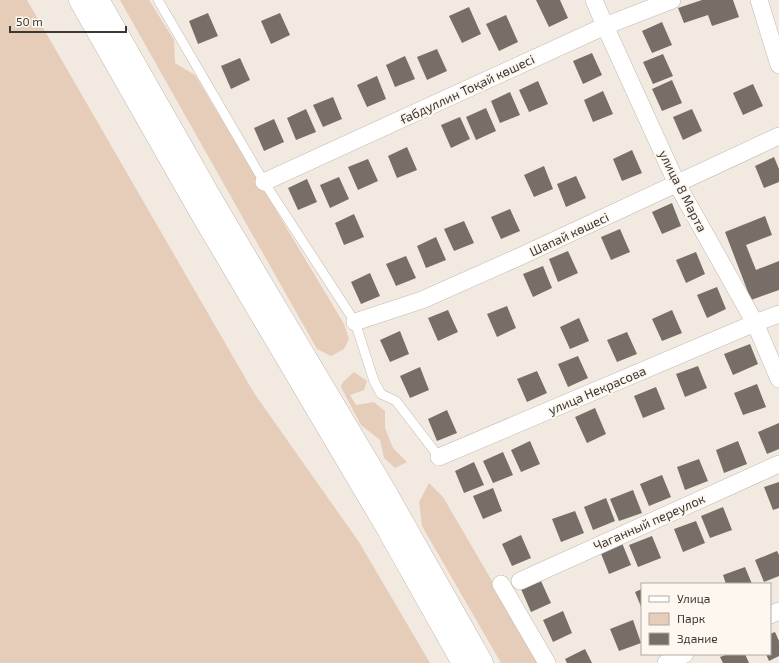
<svg xmlns="http://www.w3.org/2000/svg" width="779" height="663" font-family="'Exo 2',sans-serif">
<rect width="100%" height="100%" fill="#f2e9e1"/>
<path fill="#e5cdb9" d="M0,0H27L254,393L359,542L430,663H0Z
M120,0H149L174,40L175,63L195,75L344,324L349,339L344,349L331,356L317,349Z
M354,372L367,381L364,390L350,395L356,405L374,402L385,411V428L393,448L407,462L395,468L384,458L380,440L361,425L341,387L343,382Z
M429,483L443,497L540,663H501L422,526L419,502Z"/>
<path fill="#766e67" d="M536,0H560L568,18L549,27Z
M702,0H733L739,17L712,26L708,15L684,23L678,8Z
M469,7L481,34L462,43L449,16Z
M208,13L218,36L198,44L189,21Z
M280,13L290,35L271,44L261,21Z
M506,15L518,42L499,51L486,24Z
M662,22L672,45L652,53L642,31Z
M437,49L447,71L427,80L417,57Z
M592,53L602,75L583,84L573,61Z
M663,54L673,76L653,84L643,62Z
M405,56L415,79L395,87L386,65Z
M240,58L250,80L231,89L221,66Z
M377,76L386,99L367,107L357,85Z
M672,80L682,103L662,111L652,89Z
M538,81L548,104L529,112L519,90Z
M753,84L763,106L743,115L733,93Z
M603,91L613,114L593,122L584,100Z
M510,92L520,115L500,123L491,101Z
M333,97L342,119L323,127L313,105Z
M486,108L496,131L476,140L466,117Z
M306,109L316,132L296,140L287,118Z
M692,109L702,131L683,140L673,117Z
M460,117L470,139L451,148L441,125Z
M274,119L284,142L264,151L254,128Z
M407,147L417,170L397,178L388,156Z
M632,150L642,173L622,181L613,159Z
M774,157L779,169V182L764,188L755,166Z
M368,159L378,181L358,190L348,167Z
M544,166L553,189L534,197L524,175Z
M576,176L586,198L566,207L557,184Z
M339,177L349,199L330,208L320,185Z
M307,179L317,202L298,210L288,188Z
M672,203L681,226L662,234L652,212Z
M510,209L520,231L501,239L491,217Z
M354,214L364,237L344,245L335,223Z
M765,216L772,235L746,245L756,270L779,261V290L751,300L725,232Z
M464,221L474,243L454,251L444,229Z
M620,229L630,252L611,260L601,237Z
M436,237L446,260L426,268L417,246Z
M568,251L578,273L558,282L549,259Z
M696,252L705,274L686,283L676,260Z
M406,256L416,278L396,286L386,264Z
M543,266L552,288L533,297L523,274Z
M370,273L380,296L361,304L351,282Z
M717,287L726,309L707,318L697,295Z
M507,306L516,328L497,337L487,314Z
M448,310L458,332L438,341L428,318Z
M672,310L682,333L662,341L652,319Z
M579,318L589,341L570,349L560,327Z
M400,331L409,354L390,362L380,340Z
M627,332L637,354L617,362L607,340Z
M750,344L758,364L733,375L724,354Z
M578,356L588,378L568,387L558,364Z
M698,366L707,388L685,397L676,374Z
M420,367L429,390L410,398L400,376Z
M537,371L547,393L527,402L517,379Z
M757,384L766,407L743,415L734,393Z
M656,387L665,409L643,418L634,396Z
M595,408L606,434L587,443L575,417Z
M447,410L457,433L437,441L428,419Z
M779,423V449L767,454L758,432Z
M530,441L540,464L521,472L511,450Z
M738,441L747,464L724,473L716,450Z
M503,452L513,475L493,483L483,461Z
M699,459L708,481L685,490L677,467Z
M474,462L484,485L464,493L455,471Z
M662,475L671,497L649,506L640,484Z
M779,482V508L773,510L764,487Z
M493,488L502,511L483,519L473,496Z
M633,490L642,513L619,521L610,499Z
M606,498L615,521L593,530L584,507Z
M723,507L732,530L710,538L701,516Z
M575,511L584,533L561,542L552,519Z
M696,521L705,543L683,552L674,529Z
M521,535L531,558L512,566L502,544Z
M652,536L661,558L638,567L629,545Z
M622,543L631,565L609,574L600,551Z
M777,551L779,555V576L764,582L755,560Z
M745,567L752,584H726L723,575Z
M541,581L551,603L531,612L521,589Z
M642,589V609L635,592Z
M563,611L572,633L553,642L543,620Z
M633,620L641,643L619,651L610,629Z
M775,632L779,641V656L769,661L766,654H770V634Z
M585,649L592,663H567L565,659Z
M728,654H745L749,663H723L720,657Z"/>
<g fill="none" stroke-linecap="round" stroke-linejoin="round">
<defs>
<path id="service" d="M158,0L264,182L355,322L374,381L381,394L396,401L439,457"/>
<path id="minor" d="M594,0L605,26L677,184L755,323L779,379
M759,0L779,65
M264,182L605,26L672,0
M355,322L422,300L521,256L779,136
M439,457L755,323L779,314
M520,581L779,464
M501,584L547,663
M770,615L779,611
M666,663L685,654"/>
<path id="primary" d="M80,0L200,211L389,531L463,663
M98,0L214,204L386,493L482,663"/>
</defs>
<use href="#service" stroke="#c1b9b1" stroke-width="10"/>
<use href="#minor" stroke="#c1b9b1" stroke-width="18"/>
<use href="#primary" stroke="#c1b9b1" stroke-width="23"/>
<use href="#service" stroke="#fff" stroke-width="9"/>
<use href="#minor" stroke="#fff" stroke-width="17"/>
<use href="#primary" stroke="#fff" stroke-width="22"/>
</g>
<g text-anchor="middle" stroke-width="4" stroke-linejoin="round" paint-order="stroke">
<g font-size="13" fill="#3b3834" stroke="#fef7f0">
<text transform="translate(467 89) rotate(-25)" y="5">Ғабдуллин Тоқай көшесі</text>
<text transform="translate(683 191) rotate(63)" y="5">улица 8 Марта</text>
<text transform="translate(569 234) rotate(-25)" y="5">Шапай көшесі</text>
<text transform="translate(597 390) rotate(-23)" y="5">улица Некрасова</text>
<text transform="translate(649 522) rotate(-24)" y="5">Чаганный переулок</text>
</g>
</g>
<rect x="641" y="583" width="130" height="72" fill="#fef7f0" stroke="#b0aba5"/>
<rect x="649" y="596" width="20" height="6" fill="#ffffff" stroke="#b0aba5"/>
<text x="677" y="603" font-size="12" fill="#3b3834">Улица</text>
<rect x="649" y="613" width="20" height="12" fill="#e5cdb9" stroke="#b0aba5"/>
<text x="677" y="623" font-size="12" fill="#3b3834">Парк</text>
<rect x="649" y="633" width="20" height="12" fill="#766e67" stroke="#b0aba5"/>
<text x="677" y="643" font-size="12" fill="#3b3834">Здание</text>
<path d="M10 26v6h116v-6" fill="none" stroke="#3b3834" stroke-width="2"/>
<text x="16" y="26" font-size="12" fill="#3b3834" stroke="#fef7f0" stroke-width="3" paint-order="stroke">50 m</text>
</svg>
